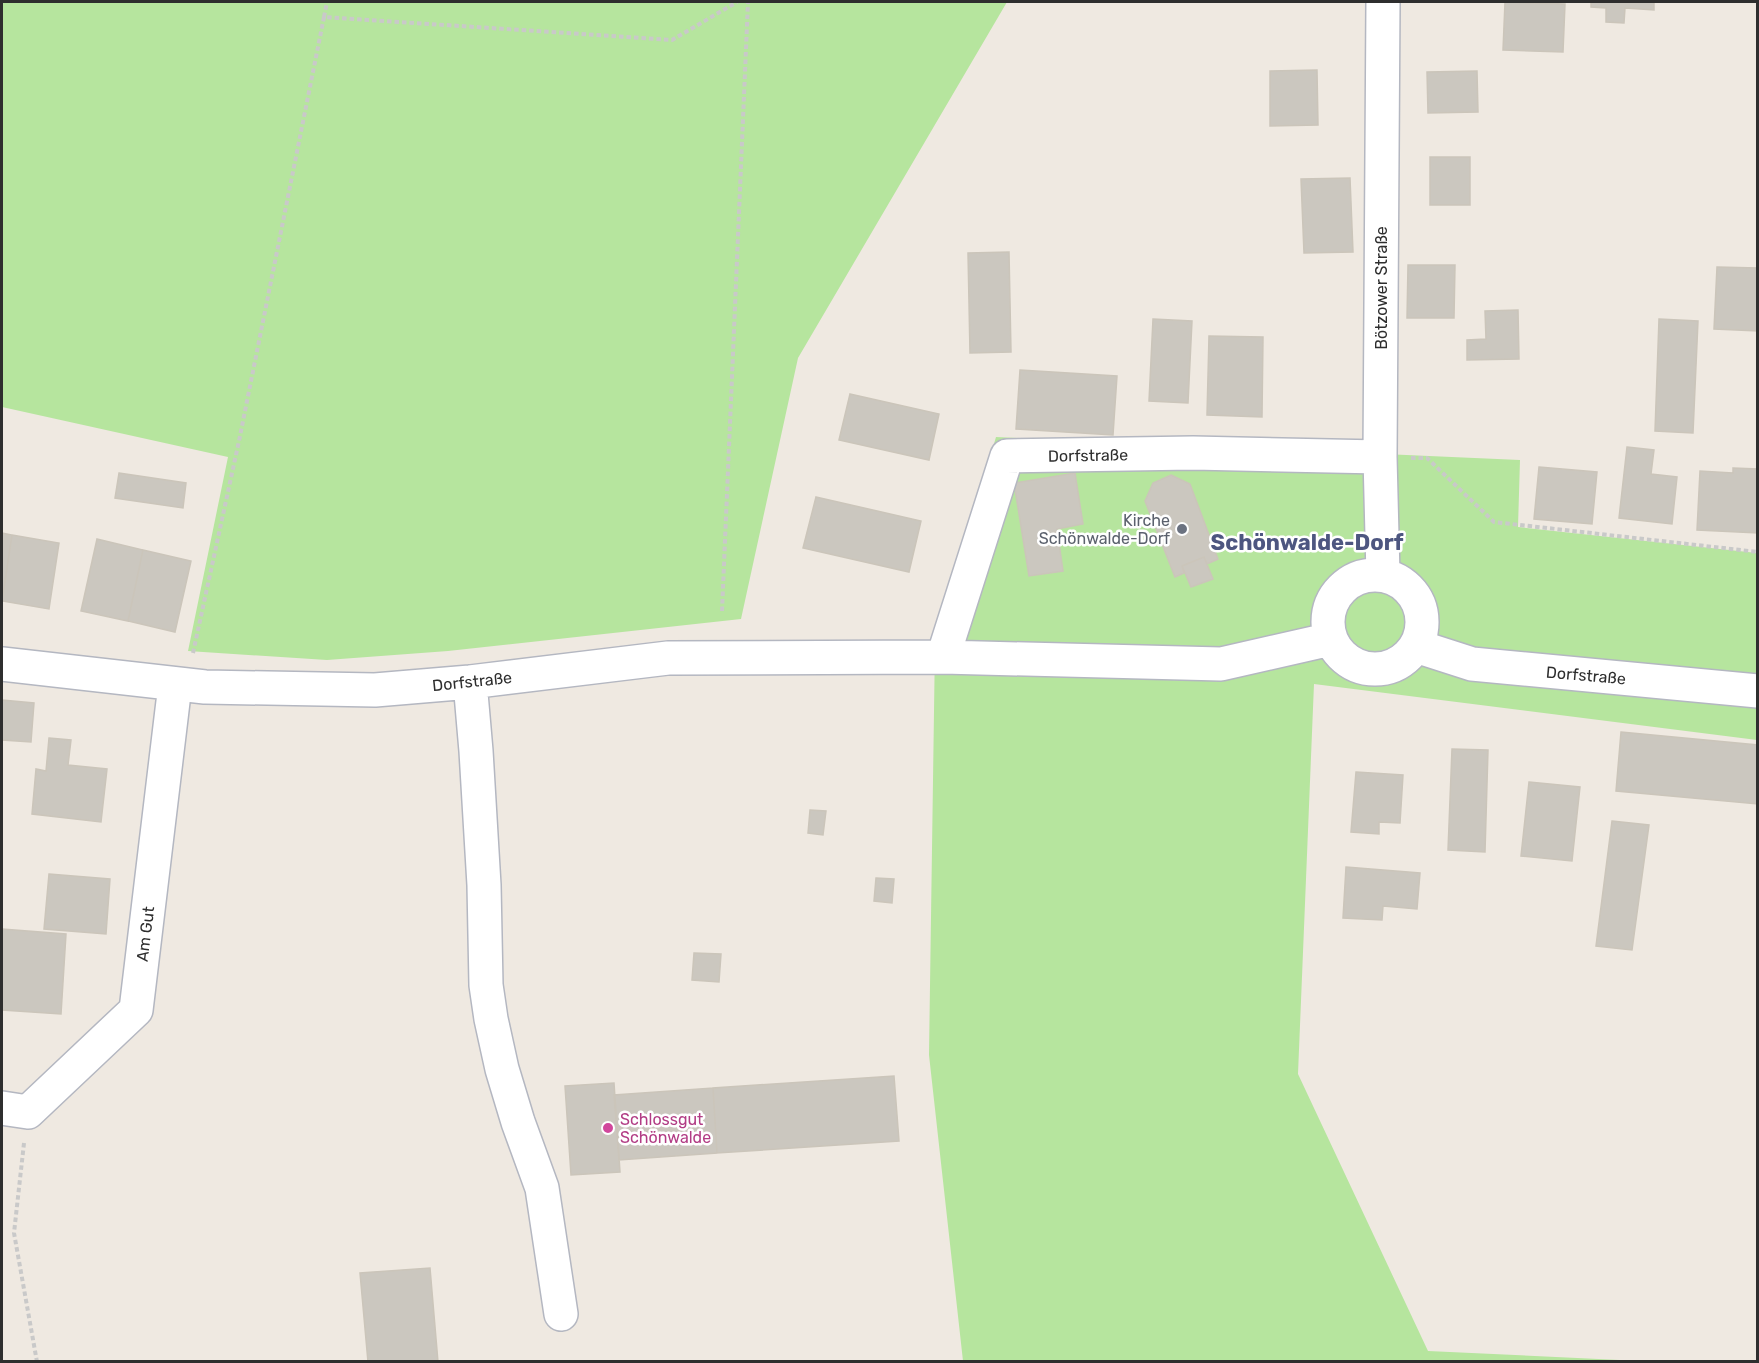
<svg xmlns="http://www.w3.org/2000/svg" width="1759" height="1363" font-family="Rubik,sans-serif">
<rect width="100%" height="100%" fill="#efe9e1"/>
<path fill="#b6e59e" d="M2,2H1007L798,358L741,619L448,651L327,660L188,651L228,457L2,407Z
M996,437L1520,460L1518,527L1757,553V740L1314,684L1298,1074L1428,1351L1641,1361H963L929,1055L935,643Z"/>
<path fill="#cbc7bf" stroke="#cbc5ba" stroke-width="1.5" d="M1505,2L1565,4L1563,52L1503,50Z
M1591,2H1654V10L1625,8L1624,23L1606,22V8L1591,7Z
M1317,70L1318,125L1270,126V71Z
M1477,71L1478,112L1428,113L1427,72Z
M1430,157H1470V205H1430Z
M1350,178L1353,252L1304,253L1301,179Z
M1009,252L1011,352L970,353L968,253Z
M1408,265H1455L1454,318H1407Z
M1717,267L1758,268V331L1714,329Z
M1518,310L1519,359L1467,360V340L1486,339L1485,311Z
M1153,319L1192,321L1188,403L1149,401Z
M1659,319L1698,321L1693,433L1655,431Z
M1209,336L1263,337L1262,417L1207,415Z
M1020,370L1117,376L1113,435L1016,429Z
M850,394L939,414L929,460L839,440Z
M1627,447L1654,450L1651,474L1677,477L1672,524L1619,518Z
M1539,467L1597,472L1592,524L1534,519Z
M1733,468L1758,469V533L1697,530L1700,471L1733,473Z
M119,473L186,483L183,508L115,498Z
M1075,473L1083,524L1057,529L1063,571L1029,576L1014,483Z
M1171,475L1190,484L1218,559L1207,564L1204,557L1182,566L1184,573L1175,577L1145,501L1153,483Z
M816,497L921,521L909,572L803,548Z
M2,533L12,535L2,600Z
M12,535L59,543L49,609L2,601Z
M97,539L143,550L128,621L81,611Z
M143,550L191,561L175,632L128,621Z
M1204,557L1213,579L1191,587L1182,566Z
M2,700L34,703L31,742L2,740Z
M1621,732L1758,745V804L1616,791Z
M49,738L71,740L68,765L107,769L101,822L32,814L36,769L46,771Z
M1452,749L1488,750L1485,852L1448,850Z
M1356,772L1403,775L1400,823L1379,822V834L1351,832Z
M1529,782L1580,787L1572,861L1521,856Z
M810,810L826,811L823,835L808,833Z
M1612,821L1649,825L1632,950L1596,946Z
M1346,867L1420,873L1417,909L1383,906L1382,920L1343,918Z
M49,874L110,879L106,934L44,929Z
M876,878L894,879L892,903L874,901Z
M2,929L66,934L61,1014L2,1010Z
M694,953L721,954L719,982L692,980Z
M894,1076L899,1141L717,1153L713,1088Z
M614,1083L620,1172L571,1175L565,1086Z
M713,1088L717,1153L619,1160L614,1095Z
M430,1268L438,1362H368L360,1273Z"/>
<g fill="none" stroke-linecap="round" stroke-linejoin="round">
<defs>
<path id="minor" d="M1383,2L1380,457L1383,575
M1328 622a47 47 0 1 1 94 0a47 47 0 1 1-94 0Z
M1416,646L1472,664L1758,691
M943,657L1007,456L1193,453L1380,457
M2,664L205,687L375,690L470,682L668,658L943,657L1221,664L1331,639
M470,682L476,751L484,885L486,985L491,1019L502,1069L518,1122L542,1188L561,1314
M2,1108L28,1112L136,1010L175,685"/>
</defs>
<use href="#minor" stroke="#b4b7c1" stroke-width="36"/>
<path stroke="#c9c9c9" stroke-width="4" stroke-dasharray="4.5 3" stroke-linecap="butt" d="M324,17L327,2
M1411,458H1427L1494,522L1758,552
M722,611L748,2
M193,653L239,441L324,17L672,40L737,2
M24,1143L14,1233L37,1362"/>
<use href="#minor" stroke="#fff" stroke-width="33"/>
</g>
<circle fill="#6b7280" stroke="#fff" stroke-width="2" cx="1182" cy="529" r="6"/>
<circle fill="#d1479c" stroke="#fff" stroke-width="2" cx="608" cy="1128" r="6"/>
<g text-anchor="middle" stroke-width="5" stroke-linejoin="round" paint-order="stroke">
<g font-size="16" fill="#2e2e2e" stroke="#fff">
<text transform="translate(1381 288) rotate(-90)" y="6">Bötzower Straße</text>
<text transform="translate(1088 455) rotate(-1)" y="6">Dorfstraße</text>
<text transform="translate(1586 675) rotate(5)" y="6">Dorfstraße</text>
<text transform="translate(472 681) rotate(-6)" y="6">Dorfstraße</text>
<text transform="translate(145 934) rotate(-83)" y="6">Am Gut</text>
</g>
<g font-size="16" fill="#5b616d" stroke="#fff" text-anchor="end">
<text x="1170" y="526">Kirche<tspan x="1170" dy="18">Schönwalde-Dorf</tspan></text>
</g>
<g font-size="16" fill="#b23c85" stroke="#fff" text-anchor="start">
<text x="620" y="1125">Schlossgut<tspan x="620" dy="18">Schönwalde</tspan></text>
</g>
<g font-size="22" font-weight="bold" fill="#4d5680" stroke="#fff">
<text x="1307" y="550">Schönwalde-Dorf</text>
</g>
</g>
<rect width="1759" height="1363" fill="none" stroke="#2e2e2e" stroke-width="6"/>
</svg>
